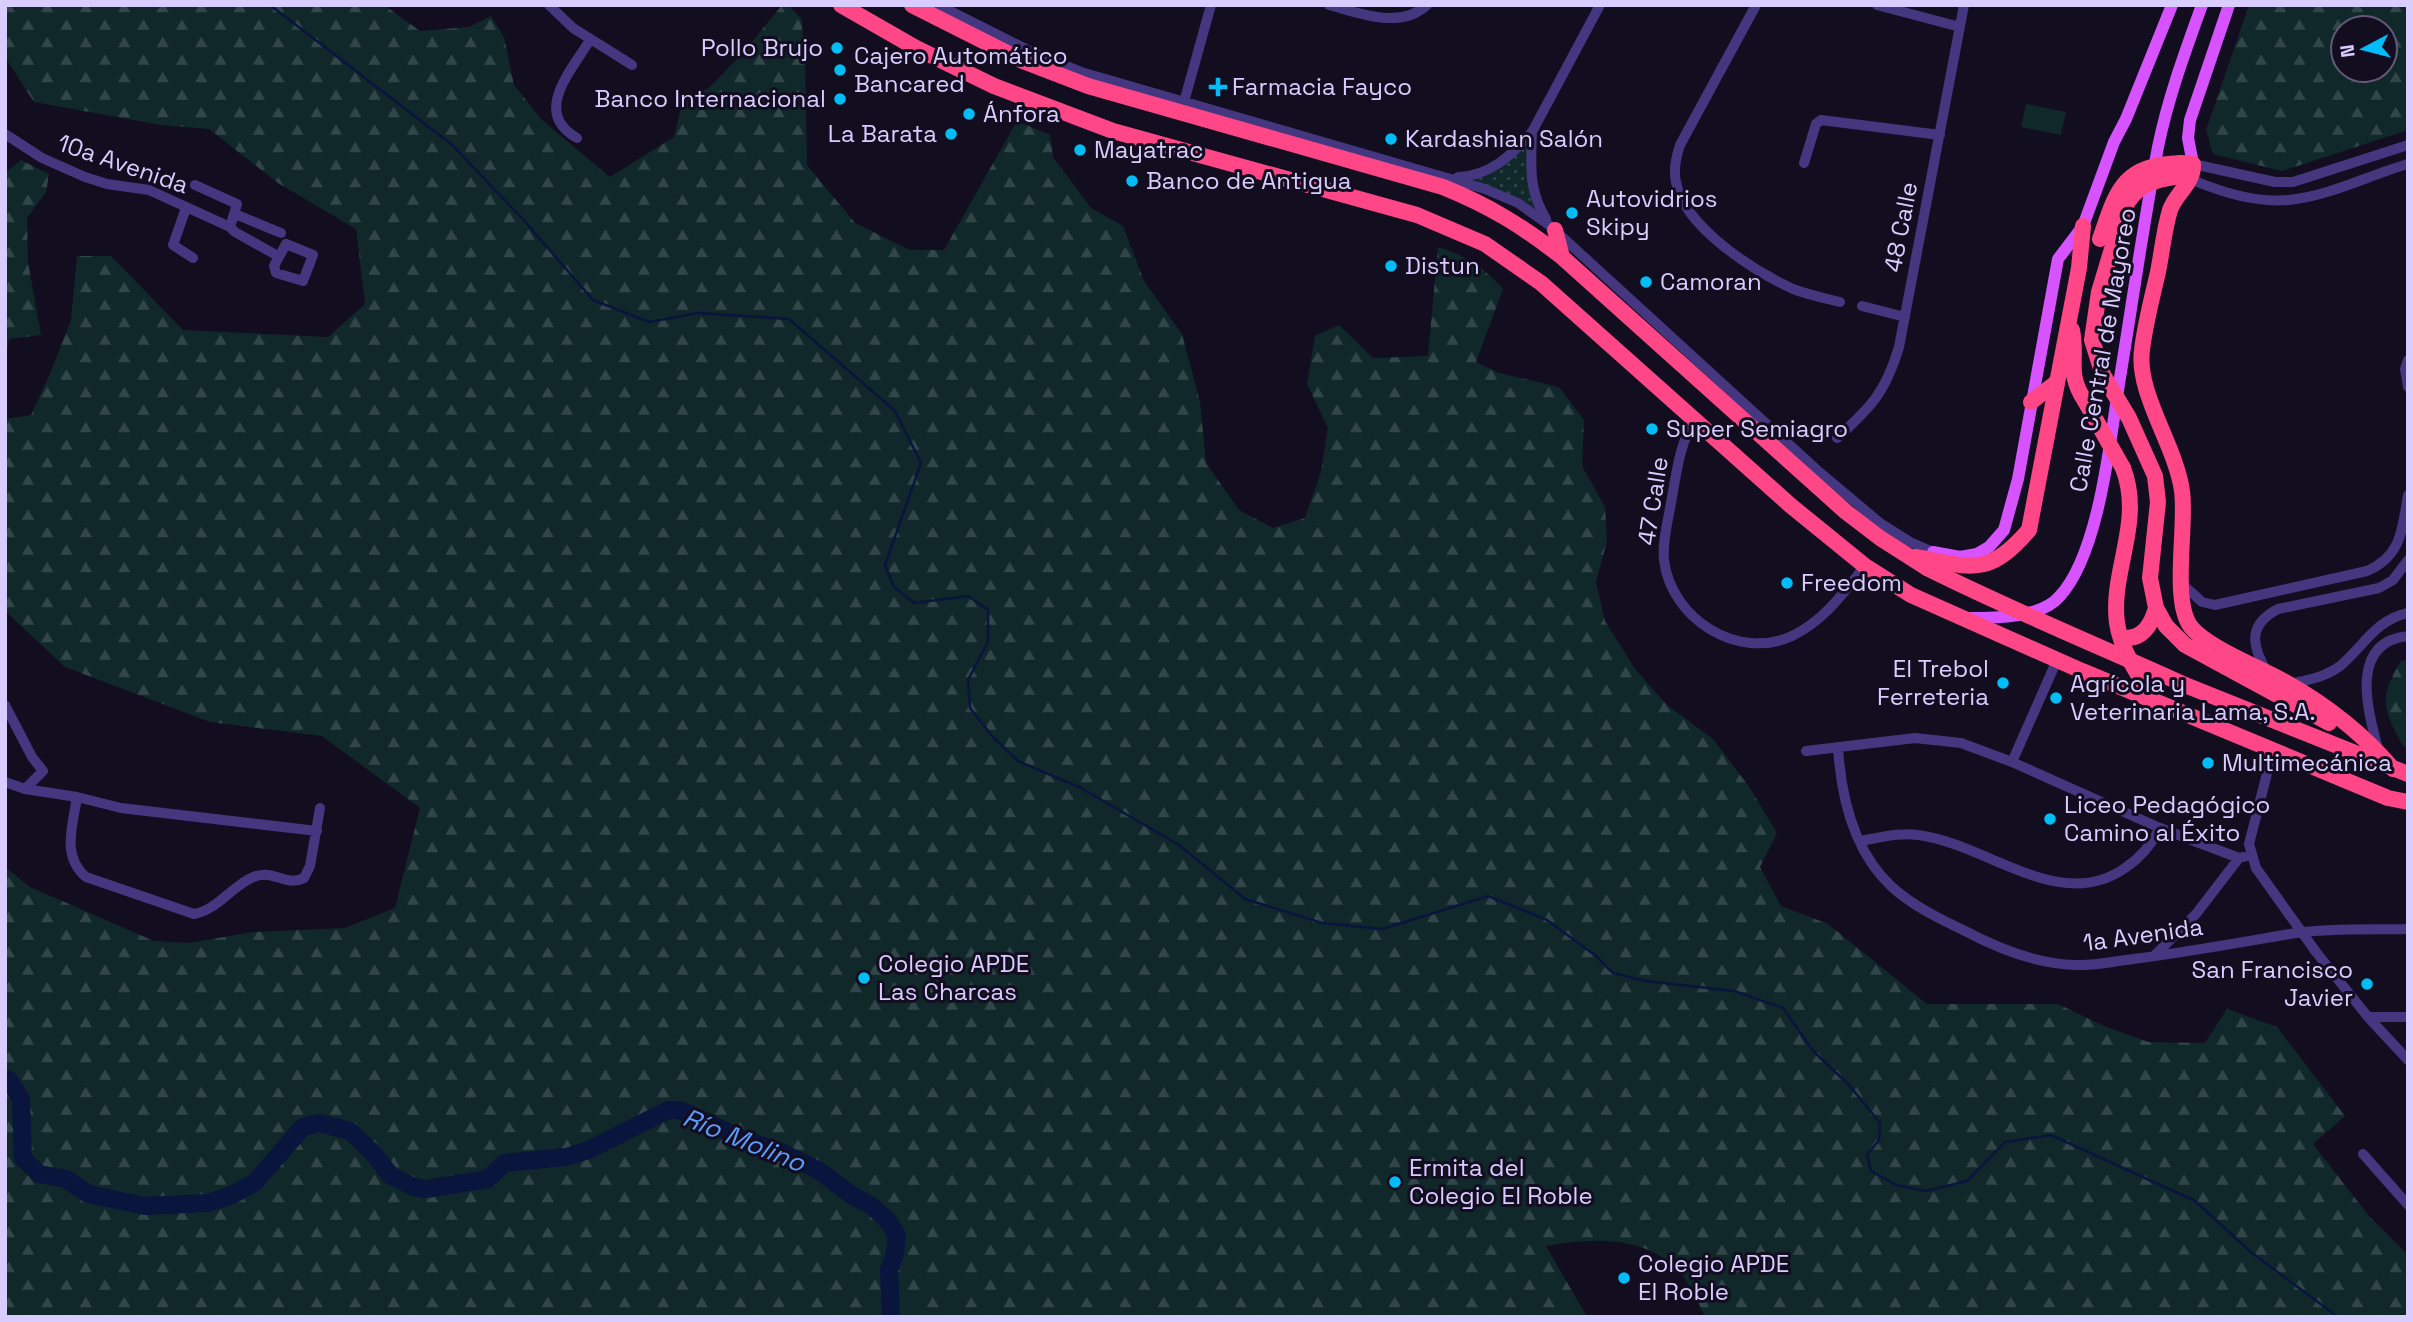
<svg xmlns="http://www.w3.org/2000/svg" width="2413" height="1322" font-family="'Space Grotesk',sans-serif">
<defs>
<pattern id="forest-firs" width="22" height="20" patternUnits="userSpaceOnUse" patternTransform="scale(1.75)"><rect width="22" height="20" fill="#10282a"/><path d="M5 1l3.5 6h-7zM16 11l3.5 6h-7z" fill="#32464a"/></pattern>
<pattern id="park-dots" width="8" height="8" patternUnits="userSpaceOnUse" patternTransform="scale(1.75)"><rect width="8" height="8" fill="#10282a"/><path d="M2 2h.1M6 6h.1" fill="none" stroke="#32464a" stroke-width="1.8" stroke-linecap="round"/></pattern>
</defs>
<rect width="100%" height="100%" fill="#130d20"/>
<path fill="url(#forest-firs)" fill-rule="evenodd" d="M5,5H384L420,31L469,27L491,16L504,37L514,85L542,120L610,177L674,137L682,104L710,87L743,53L782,5H788L801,18L805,54L807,165L855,223L910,250H944L1017,121L1050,135L1053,157L1091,208L1123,226L1144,281L1182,334L1200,402L1206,463L1239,510L1273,528L1305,518L1321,472L1328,428L1307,384L1315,336L1339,325L1373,358L1428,356L1438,247C1465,255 1484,268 1503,289L1476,362L1499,373L1559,387L1584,420L1582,466L1605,507L1607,541L1596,582L1605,621L1635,669L1667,705L1713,739L1750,788L1777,833L1760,867L1781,906L1828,924L1927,1004H2058L2104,1026L2148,1042L2205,1043L2227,1009L2277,1027L2345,1116L2313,1144L2369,1216L2408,1255V1317H1705C1697,1300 1688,1279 1674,1266C1640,1235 1588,1238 1546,1246L1587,1317H5V867L30,887L154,941L189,943L253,932L345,928L395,908L420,808L322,736L210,722L65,667L5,611V419L31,415L50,374L71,320L77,256H111L183,330L328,337L365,304L356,229L278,183L209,129L161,125L34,102L5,57Z
M2249,5H2408V130L2282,171L2213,154L2206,130ZM2343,28H2385V70H2343Z
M21,160L49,174L46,192L27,218L28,262L41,335L9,339L5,362V173Z
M2408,660V748L2403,746C2383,709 2378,699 2401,661Z"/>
<path fill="url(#park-dots)" d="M1532,132L1538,210L1469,179L1522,151Z"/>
<path fill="#10282a" d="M2026,104L2066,112L2061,135L2021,127Z"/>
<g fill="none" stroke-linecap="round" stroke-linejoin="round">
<path stroke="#09153d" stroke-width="2.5" d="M270,5L451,144L521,217L593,300L649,322L698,313L789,319L895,411L921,463L885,565L894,587L914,603L968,596L988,610V642L968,680L970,708L992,736L1018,761L1081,788L1179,845L1245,899L1322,923L1383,929L1488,896L1547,920L1596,956L1613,973L1646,981L1734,991L1783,1008L1814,1052L1849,1085L1880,1123L1879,1140L1867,1155L1871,1171L1896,1185L1926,1191L1967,1181L2005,1142L2051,1135L2195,1201L2252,1253L2338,1317"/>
<path stroke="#09153d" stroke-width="18" d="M5,1079L9,1080L21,1099L23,1158L39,1174L66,1179L88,1194L145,1206L208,1203L232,1195L254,1183L303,1127L319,1123L350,1131L375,1155L391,1176L414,1187L426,1189L488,1179L504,1163L566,1157L589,1150L668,1110H680L743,1139L783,1153L818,1170L853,1196L872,1206L889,1222L897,1236L895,1254L889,1270L891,1317"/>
<path stroke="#443780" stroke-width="10" d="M549,5L573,28L632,65
M938,5L1034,53L1081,72L1485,189L1518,203L1549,225L1817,470L1880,523L1910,542L1933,552
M1329,5C1360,13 1400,30 1427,5
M1756,5L1680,145C1676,157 1673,169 1676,182C1684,227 1754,271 1793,289C1809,295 1824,298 1840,302
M1877,5L1960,27
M1184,102L1211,5
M1532,132C1531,166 1528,189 1546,219
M5,134L42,158L85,177L107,184L149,190L230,227L235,232L278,256
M577,138C532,113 571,71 590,40
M1804,163L1816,124L1821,120L1940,135
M2193,164L2275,182H2293L2408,145
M1458,177C1490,176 1512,155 1532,132L1600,5
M2190,179C2221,192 2255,203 2289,200C2330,196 2369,175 2408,164
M195,185L237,204L230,227
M186,208L173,245L193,258
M235,214L281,233
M286,244L313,255L303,281L276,273L274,266Z
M1862,306L1905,317
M2408,360L2405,369L2408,387
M1695,420C1680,442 1677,470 1672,497C1669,517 1662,540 1664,560C1671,619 1738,661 1792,636C1824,621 1844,592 1865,566
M1837,438C1872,406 1885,393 1899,347L1964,5
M2181,583L2202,602L2215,605L2367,571C2402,556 2402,529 2408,495
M2267,672C2252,646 2247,625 2278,609L2379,588L2393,580L2408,560
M2289,684C2307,680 2326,677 2340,666C2364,646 2375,620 2408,613
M5,705L32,757L43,771L25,789
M1838,747C1841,797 1854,852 1892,887C1913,906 1940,919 1965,931C1999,949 2036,964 2075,965C2094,966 2115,961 2133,959C2188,952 2242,942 2296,933C2332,928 2371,930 2408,929
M2378,749C2368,711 2348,642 2408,636
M2273,750L2249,844L2256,868L2316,952L2368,1017L2408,1060
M1806,751L1915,738L1961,743L2012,762L2160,828L2239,858L2251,855
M2012,762L2057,660
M5,782L25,789L77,797L121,808L317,831
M77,797C73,825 61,856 86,877L194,914C218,910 233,884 256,876C274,870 287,887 304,878L310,866L320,808
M1860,841C1879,838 1900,832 1918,835C1988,844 2060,914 2125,868C2140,858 2152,844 2160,828
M2154,956L2196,914L2239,858
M2368,1017H2408
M2363,1154L2408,1205"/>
<path stroke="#d653ff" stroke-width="12" d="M2193,164L2188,138L2190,120L2229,5
M1933,552L1960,557L1977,554L1989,547L2004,530L2018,479L2058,259L2083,226L2114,142L2126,119L2172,5
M1968,618C1994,618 2041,618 2059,597C2099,555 2110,441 2119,384C2132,305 2143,226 2158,147C2168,98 2185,52 2202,5"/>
<path stroke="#ff4787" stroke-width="16" d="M841,5L916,48L994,86L1113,131L1417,215L1485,244L1541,283L1790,505L1865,566L1911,595L2082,671L2388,798L2408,802
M912,5L1023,61L1088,86L1443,187C1490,206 1522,226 1562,257L1846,512L1880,538L1927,568
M2181,163L2193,164C2194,183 2176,193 2170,210C2164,230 2162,252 2158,272C2152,298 2145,324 2142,350C2136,393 2176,446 2182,491C2187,526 2171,601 2191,627C2208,648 2261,668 2287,683C2326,705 2364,735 2393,769
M2124,209L2099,292L2092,340L2103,375L2129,418L2155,476L2158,502L2150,578L2156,608L2166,626L2185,645L2329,723
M1555,230L1562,257
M2072,330C2078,360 2066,373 2085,401
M2031,402L2057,382
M2123,468C2144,522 2110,571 2117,623C2121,651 2140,678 2155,701
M1915,557C1973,567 1987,578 2029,530L2079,268L2083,226
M2121,637C2141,642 2151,626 2156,608
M2185,685L2408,774"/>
<path stroke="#ff4787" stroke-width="16" d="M2124,209C2136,184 2153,180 2180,176
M2100,239C2117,190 2122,165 2181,163
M2085,401L2123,468
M1927,568C2011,610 2099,646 2185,685"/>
</g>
<g fill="#00bdf7" stroke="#130d20" stroke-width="2.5">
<circle cx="837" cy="48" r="7"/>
<circle cx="840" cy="70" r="7"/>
<path d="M1214.5 76.5h7v7h7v7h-7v7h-7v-7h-7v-7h7z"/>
<circle cx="840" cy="99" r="7"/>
<circle cx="969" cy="114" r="7"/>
<circle cx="951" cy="134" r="7"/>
<circle cx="1391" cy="139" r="7"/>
<circle cx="1080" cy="150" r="7"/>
<circle cx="1132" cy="181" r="7"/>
<circle cx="1572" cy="213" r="7"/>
<circle cx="1391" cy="266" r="7"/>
<circle cx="1646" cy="282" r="7"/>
<circle cx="1652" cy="429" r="7"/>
<circle cx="1787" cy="583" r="7"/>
<circle cx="2003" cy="683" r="7"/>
<circle cx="2056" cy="698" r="7"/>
<circle cx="2208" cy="763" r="7"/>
<circle cx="2050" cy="819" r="7"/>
<circle cx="864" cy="978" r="7"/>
<circle cx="2367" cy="984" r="7"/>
<circle cx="1395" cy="1182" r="7"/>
<circle cx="1624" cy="1278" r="7"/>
</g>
<g text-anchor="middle" stroke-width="6" stroke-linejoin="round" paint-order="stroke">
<g font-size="24" fill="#d9ccff" stroke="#130d20" text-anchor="start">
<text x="823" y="56" text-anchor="end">Pollo Brujo</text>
<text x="854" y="64">Cajero Automático<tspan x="854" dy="28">Bancared</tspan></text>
<text x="1232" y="95">Farmacia Fayco</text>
<text x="826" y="107" text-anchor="end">Banco Internacional</text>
<text x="983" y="122">Ánfora</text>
<text x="937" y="142" text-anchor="end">La Barata</text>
<text x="1405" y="147">Kardashian Salón</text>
<text x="1094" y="158">Mayatrac</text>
<text x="1146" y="189">Banco de Antigua</text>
<text x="1586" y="207">Autovidrios<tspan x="1586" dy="28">Skipy</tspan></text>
<text x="1405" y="274">Distun</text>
<text x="1660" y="290">Camoran</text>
<text x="1666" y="437">Super Semiagro</text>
<text x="1801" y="591">Freedom</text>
<text x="1989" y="677" text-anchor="end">El Trebol<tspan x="1989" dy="28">Ferreteria</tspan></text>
<text x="2070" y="692">Agrícola y<tspan x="2070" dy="28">Veterinaria Lama, S.A.</tspan></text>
<text x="2222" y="771">Multimecánica</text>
<text x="2064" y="813">Liceo Pedagógico<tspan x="2064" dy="28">Camino al Éxito</tspan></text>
<text x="878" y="972">Colegio APDE<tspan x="878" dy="28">Las Charcas</tspan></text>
<text x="2353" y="978" text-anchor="end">San Francisco<tspan x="2353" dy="28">Javier</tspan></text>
<text x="1409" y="1176">Ermita del<tspan x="1409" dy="28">Colegio El Roble</tspan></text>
<text x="1638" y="1272">Colegio APDE<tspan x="1638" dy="28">El Roble</tspan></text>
</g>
<g font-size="24" fill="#d9ccff" stroke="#130d20">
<text transform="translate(123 164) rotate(19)" y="8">10a Avenida</text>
<text transform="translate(1901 227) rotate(-79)" y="8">48 Calle</text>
<text transform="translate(2103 350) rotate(-80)" y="8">Calle Central de Mayoreo</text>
<text transform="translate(1653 501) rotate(-81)" y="8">47 Calle</text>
<text transform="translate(2143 935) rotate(-8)" y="8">1a Avenida</text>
</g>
<g font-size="26" font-style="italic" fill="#5a9dff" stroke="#130d20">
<text transform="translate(744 1140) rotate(22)" y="9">Río Molino</text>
</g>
</g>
<rect width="2413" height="1322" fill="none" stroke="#d9ccff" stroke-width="14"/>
<g transform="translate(2364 49) rotate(263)"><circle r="33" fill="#130d20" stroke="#625979" stroke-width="2"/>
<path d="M0-5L12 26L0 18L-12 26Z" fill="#00bdf7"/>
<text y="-10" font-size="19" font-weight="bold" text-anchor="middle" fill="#d9ccff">N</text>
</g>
</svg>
